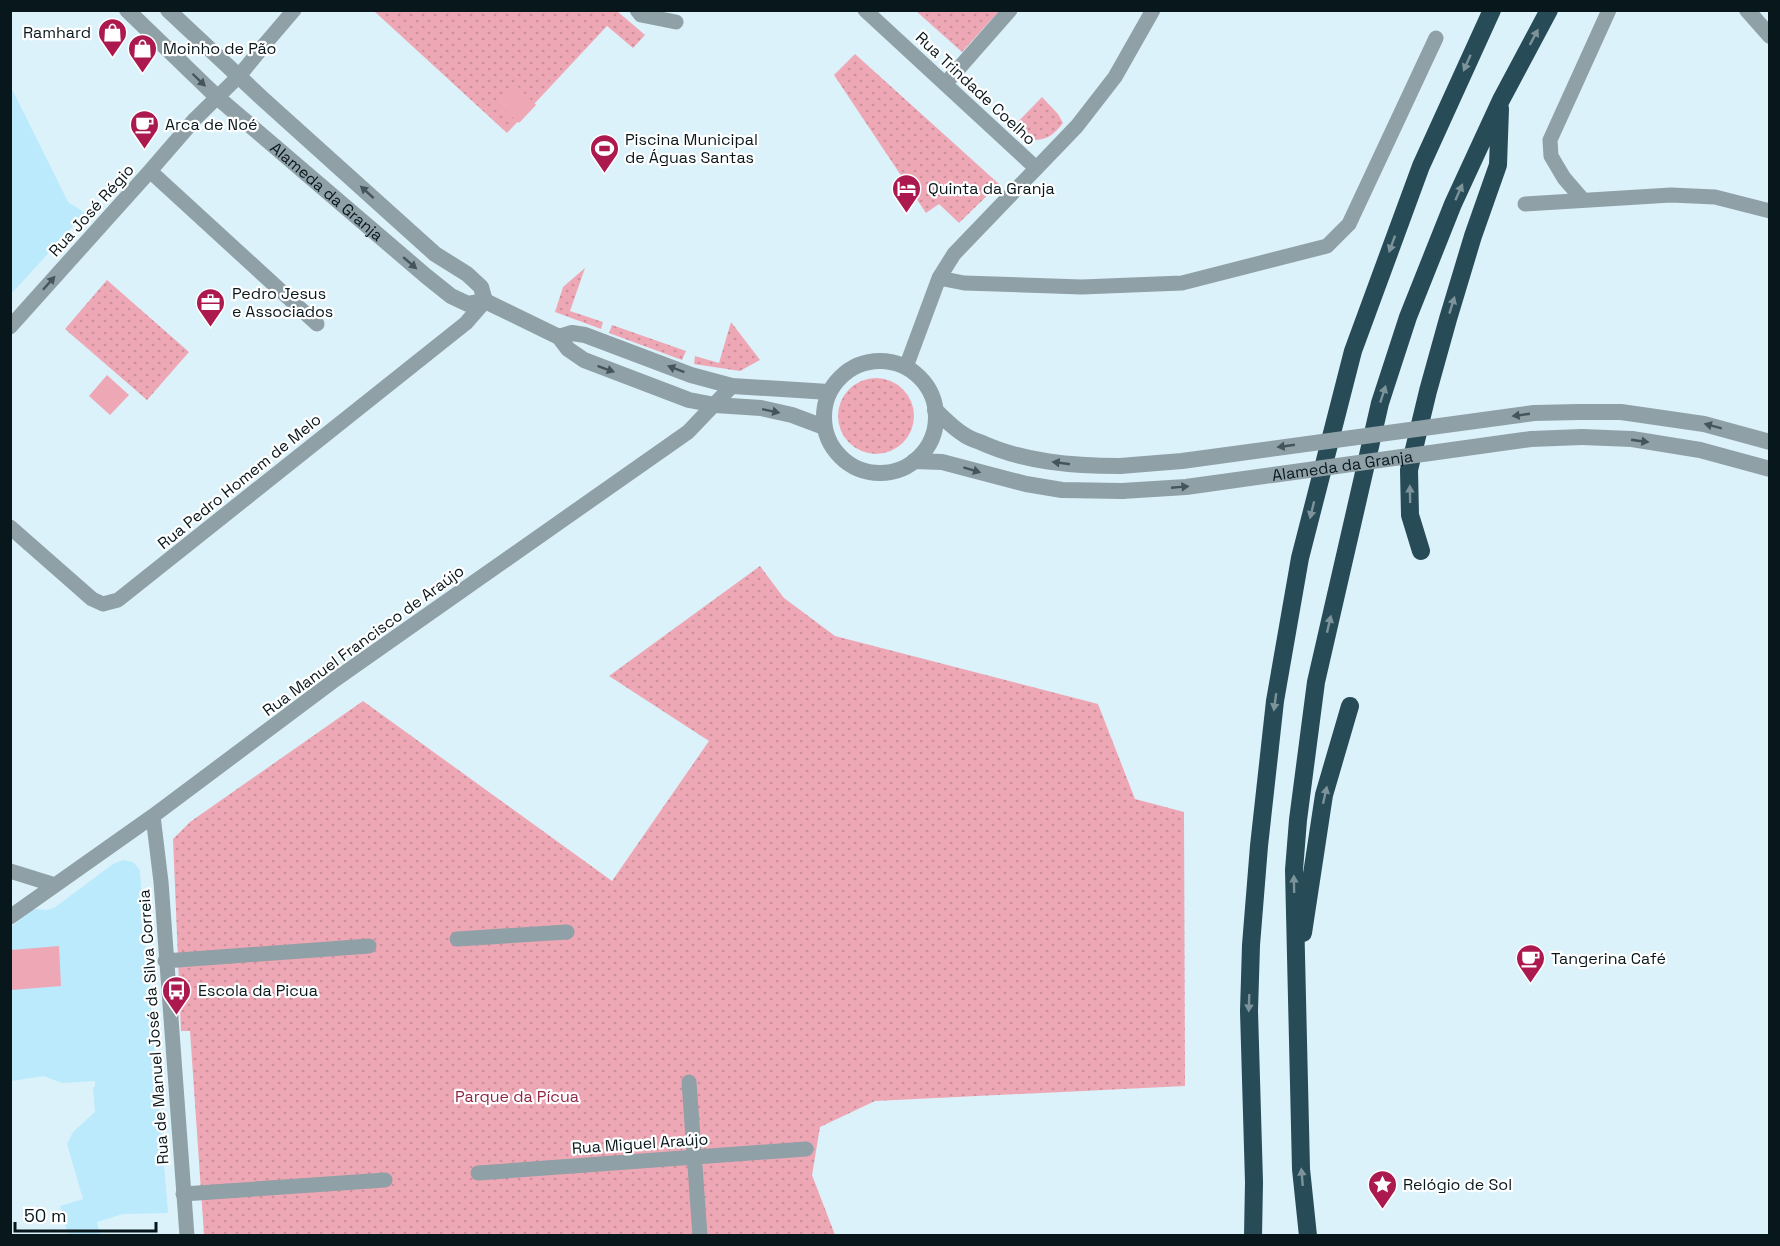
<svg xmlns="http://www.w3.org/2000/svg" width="1780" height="1246" font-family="'Space Grotesk',sans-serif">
<defs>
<pattern id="grass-dots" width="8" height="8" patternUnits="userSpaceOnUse" patternTransform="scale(1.5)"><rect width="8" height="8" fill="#eea8b5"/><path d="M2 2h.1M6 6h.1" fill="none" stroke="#cb909b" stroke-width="1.8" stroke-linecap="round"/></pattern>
</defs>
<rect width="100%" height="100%" fill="#dbf2fb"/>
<path fill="#baeafc" d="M13,91L68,202L85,213L13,292L10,289V92Z
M123,860L133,862L140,870V873L168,1213L123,1214L97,1222L100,1235H68L60,1206L83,1199L67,1144L73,1132L95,1112L93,1087H95V1081L62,1083L44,1076L11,1081V927L34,909L47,910L54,908L113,864Z"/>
<path fill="url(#grass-dots)" d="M374,11H617L645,35L633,48L607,26L507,133Z
M916,11H999L962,52Z
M855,54L999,184L959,223L939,204L926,213L834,75Z
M1042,97L1058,114L1063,123C1059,128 1054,134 1048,137C1036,143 1018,140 1012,128Z
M585,268L570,311L603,322L601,329L555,312L563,287Z
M107,280L189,352L147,400L65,329Z
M731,322L760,360L740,371L694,364L695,356L719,363Z
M612,325L686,351L682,360L609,333Z
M838 416a38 38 0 1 1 76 0a38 38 0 1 1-76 0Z
M760,566L784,598L835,636L1098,704L1135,799L1184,812L1185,1086L875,1101L820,1127L812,1175L835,1235H204L190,1031H181L173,839L190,822L363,701L612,881L709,741L609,676Z"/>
<path fill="#eea8b5" d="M516,85L536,105L519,123L498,104Z
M107,375L129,395L110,415L89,396Z
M59,946L61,986L11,990V950Z"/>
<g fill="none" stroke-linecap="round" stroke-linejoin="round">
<path stroke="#90a0a7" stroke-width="15" d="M637,10L641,15L676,22
M865,10L1036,168
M945,84L1010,10
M150,171L317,324
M1583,200L1564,178L1551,156L1550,140L1609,10
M1525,204L1671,195L1715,197L1770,211
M939,278L964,283L1082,287L1182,283L1327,246L1349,224L1436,38
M10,327L150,171L195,119L239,76L265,44L294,10
M906,367L939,278L954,254L1077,126L1115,77L1153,10
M10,527L92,599L103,604L118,600L466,323L485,301
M153,816L161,882L187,1236
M10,871L55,885
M10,917L153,816L336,679L688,432L732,386
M457,939L567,932
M165,961L369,946
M689,1082L700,1236
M478,1173L806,1149
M183,1194L385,1180"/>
<g stroke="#90a0a7" stroke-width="16">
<path id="s1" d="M127,10L217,97L426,276L451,296L468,304L485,301L559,337L568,349L584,360L689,400L715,405L761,408L792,415L824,427"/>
<path d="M168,10L264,100L435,254L467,274L481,287L485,301"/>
<path d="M1747,10L1770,36"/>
<path d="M559,337L572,333L585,335L691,375L732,386L829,392"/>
<circle cx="880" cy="417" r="56"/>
<path d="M935,410C944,418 953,428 963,434C968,438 974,440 980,442C1023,462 1073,466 1120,466"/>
<path d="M1579,412H1621L1704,424L1770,442"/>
<path d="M1582,437L1632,439L1700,450L1770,469"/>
<path d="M914,461L942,462L1026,484L1062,490L1122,491"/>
</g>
<path stroke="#274b57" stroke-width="18" d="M1421,551L1410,515L1409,470L1428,391L1448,319L1473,236L1498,165L1500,109
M1303,933L1324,795L1350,706
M1253,1236L1254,1182L1249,1011L1251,945L1259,846L1275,701L1300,558L1353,351L1421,166L1492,10
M1308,1236L1301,1169L1294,870L1298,820L1316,682L1380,403L1408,317L1453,204L1501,100L1549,10"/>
<g stroke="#90a0a7" stroke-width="16">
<path d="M1120,466L1182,461L1534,413L1579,412"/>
<path id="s2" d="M1122,491L1186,487L1531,439L1582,437"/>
</g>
</g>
<defs><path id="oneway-solid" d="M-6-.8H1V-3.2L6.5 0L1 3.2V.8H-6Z" transform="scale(1.5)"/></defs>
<g fill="#7d939a">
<use href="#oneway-solid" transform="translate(1534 37) rotate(-62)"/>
<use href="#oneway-solid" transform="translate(1467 63) rotate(114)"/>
<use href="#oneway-solid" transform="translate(1459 192) rotate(-66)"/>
<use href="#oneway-solid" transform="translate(1392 244) rotate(110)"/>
<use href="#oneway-solid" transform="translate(1452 305) rotate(-73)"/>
<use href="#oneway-solid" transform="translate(1383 394) rotate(-72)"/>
<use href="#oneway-solid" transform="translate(1410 494) rotate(-91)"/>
<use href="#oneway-solid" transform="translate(1312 510) rotate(104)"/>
<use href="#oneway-solid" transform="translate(1329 624) rotate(-77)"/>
<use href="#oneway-solid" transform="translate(1275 702) rotate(98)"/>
<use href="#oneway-solid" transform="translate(1325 795) rotate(-77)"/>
<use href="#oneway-solid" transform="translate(1294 884) rotate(-91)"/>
<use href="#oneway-solid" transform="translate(1249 1003) rotate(92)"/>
<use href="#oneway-solid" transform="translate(1302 1177) rotate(-95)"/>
</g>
<g fill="#45555b">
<use href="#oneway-solid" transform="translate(199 80) rotate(44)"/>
<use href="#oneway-solid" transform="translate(367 192) rotate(-138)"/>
<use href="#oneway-solid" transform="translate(410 263) rotate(41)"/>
<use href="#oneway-solid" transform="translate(49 283) rotate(-48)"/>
<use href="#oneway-solid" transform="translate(606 369) rotate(20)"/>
<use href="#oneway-solid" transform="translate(676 369) rotate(-159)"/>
<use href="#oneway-solid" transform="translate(771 411) rotate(12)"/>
<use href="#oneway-solid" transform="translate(1521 415) rotate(172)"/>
<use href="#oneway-solid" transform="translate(1713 426) rotate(-165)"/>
<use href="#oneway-solid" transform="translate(1640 441) rotate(8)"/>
<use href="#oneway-solid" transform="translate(1286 446) rotate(172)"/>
<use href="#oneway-solid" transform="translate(1061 463) rotate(-172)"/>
<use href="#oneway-solid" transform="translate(972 470) rotate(17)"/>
<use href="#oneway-solid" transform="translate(1180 487) rotate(-5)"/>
</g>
<defs>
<symbol id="shop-pin" viewBox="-11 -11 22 30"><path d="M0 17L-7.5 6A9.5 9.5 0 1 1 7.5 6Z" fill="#ab194e" stroke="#fff"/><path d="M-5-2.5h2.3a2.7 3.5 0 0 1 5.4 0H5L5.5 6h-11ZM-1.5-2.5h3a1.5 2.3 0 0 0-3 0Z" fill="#fff"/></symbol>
<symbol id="cafe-pin" viewBox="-11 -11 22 30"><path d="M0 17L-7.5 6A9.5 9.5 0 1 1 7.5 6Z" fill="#ab194e" stroke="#fff"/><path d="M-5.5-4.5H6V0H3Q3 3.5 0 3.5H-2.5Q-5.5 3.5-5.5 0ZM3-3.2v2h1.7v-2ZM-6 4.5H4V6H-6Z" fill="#fff"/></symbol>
<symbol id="stadium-pin" viewBox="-11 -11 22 30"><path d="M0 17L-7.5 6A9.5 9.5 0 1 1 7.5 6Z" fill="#ab194e" stroke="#fff"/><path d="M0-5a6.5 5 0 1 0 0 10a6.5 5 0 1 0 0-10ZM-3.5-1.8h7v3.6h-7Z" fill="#fff"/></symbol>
<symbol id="hotel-pin" viewBox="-11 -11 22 30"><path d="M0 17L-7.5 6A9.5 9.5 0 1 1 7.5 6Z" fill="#ab194e" stroke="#fff"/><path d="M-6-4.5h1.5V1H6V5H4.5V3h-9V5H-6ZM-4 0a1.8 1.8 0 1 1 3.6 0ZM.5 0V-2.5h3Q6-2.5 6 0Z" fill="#fff"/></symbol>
<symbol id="office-pin" viewBox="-11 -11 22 30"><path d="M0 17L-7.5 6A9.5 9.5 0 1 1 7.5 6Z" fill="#ab194e" stroke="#fff"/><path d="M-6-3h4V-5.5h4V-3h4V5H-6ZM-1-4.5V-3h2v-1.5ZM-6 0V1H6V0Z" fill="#fff"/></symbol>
<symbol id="bus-pin" viewBox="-11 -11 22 30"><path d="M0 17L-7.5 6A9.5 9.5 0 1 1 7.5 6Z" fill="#ab194e" stroke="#fff"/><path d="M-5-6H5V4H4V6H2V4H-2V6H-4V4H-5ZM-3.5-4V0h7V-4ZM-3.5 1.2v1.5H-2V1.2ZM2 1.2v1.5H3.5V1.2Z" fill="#fff"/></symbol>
<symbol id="sight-pin" viewBox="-11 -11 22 30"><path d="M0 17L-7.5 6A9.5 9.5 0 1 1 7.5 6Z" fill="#ab194e" stroke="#fff"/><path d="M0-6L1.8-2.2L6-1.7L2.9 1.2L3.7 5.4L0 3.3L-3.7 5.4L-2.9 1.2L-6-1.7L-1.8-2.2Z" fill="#fff"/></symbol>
</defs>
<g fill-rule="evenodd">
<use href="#shop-pin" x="96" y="16" width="33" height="45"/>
<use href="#shop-pin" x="126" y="32" width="33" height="45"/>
<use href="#cafe-pin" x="128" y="108" width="33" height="45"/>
<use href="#stadium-pin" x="588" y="132" width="33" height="45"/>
<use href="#hotel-pin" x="890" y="172" width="33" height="45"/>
<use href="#office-pin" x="194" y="286" width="33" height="45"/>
<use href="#cafe-pin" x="1514" y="942" width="33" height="45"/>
<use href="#bus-pin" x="160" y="974" width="33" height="45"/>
<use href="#sight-pin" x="1366" y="1168" width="33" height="45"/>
</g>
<g text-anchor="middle" stroke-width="4.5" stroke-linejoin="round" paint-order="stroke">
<g font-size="16" fill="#08171c" stroke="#fff" text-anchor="start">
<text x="91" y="38" text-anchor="end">Ramhard</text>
<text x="163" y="54">Moinho de Pão</text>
<text x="165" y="130">Arca de Noé</text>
<text x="625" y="145">Piscina Municipal<tspan x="625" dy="18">de Águas Santas</tspan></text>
<text x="928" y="194">Quinta da Granja</text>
<text x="232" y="299">Pedro Jesus<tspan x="232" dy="18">e Associados</tspan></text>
<text x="1551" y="964">Tangerina Café</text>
<text x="198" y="996">Escola da Picua</text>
<text x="1403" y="1190">Relógio de Sol</text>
</g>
<g font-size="16" fill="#08171c" stroke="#fff">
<text transform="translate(976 88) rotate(43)" y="6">Rua Trindade Coelho</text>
<text dy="6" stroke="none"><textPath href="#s1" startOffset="270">Alameda da Granja</textPath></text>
<text transform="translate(91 210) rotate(-48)" y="6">Rua José Régio</text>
<text dy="6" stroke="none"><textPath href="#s2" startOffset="222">Alameda da Granja</textPath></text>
<text transform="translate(239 481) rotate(-39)" y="6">Rua Pedro Homem de Melo</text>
<text transform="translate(363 640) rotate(-36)" y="6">Rua Manuel Francisco de Araújo</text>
<text transform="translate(153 1027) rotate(-94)" y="6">Rua de Manuel José da Silva Correia</text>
<text transform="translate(640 1143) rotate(-4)" y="6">Rua Miguel Araújo</text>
</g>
<g font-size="16" fill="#922446" stroke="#fff">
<text x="517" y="1102">Parque da Pícua</text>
</g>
</g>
<rect width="1780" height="1246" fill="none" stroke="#08171c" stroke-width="24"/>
<path d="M15 1222v9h141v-9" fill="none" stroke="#08171c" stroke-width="3"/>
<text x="24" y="1222" font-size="18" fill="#08171c" stroke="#ffffff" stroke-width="4.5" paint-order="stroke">50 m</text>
</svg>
